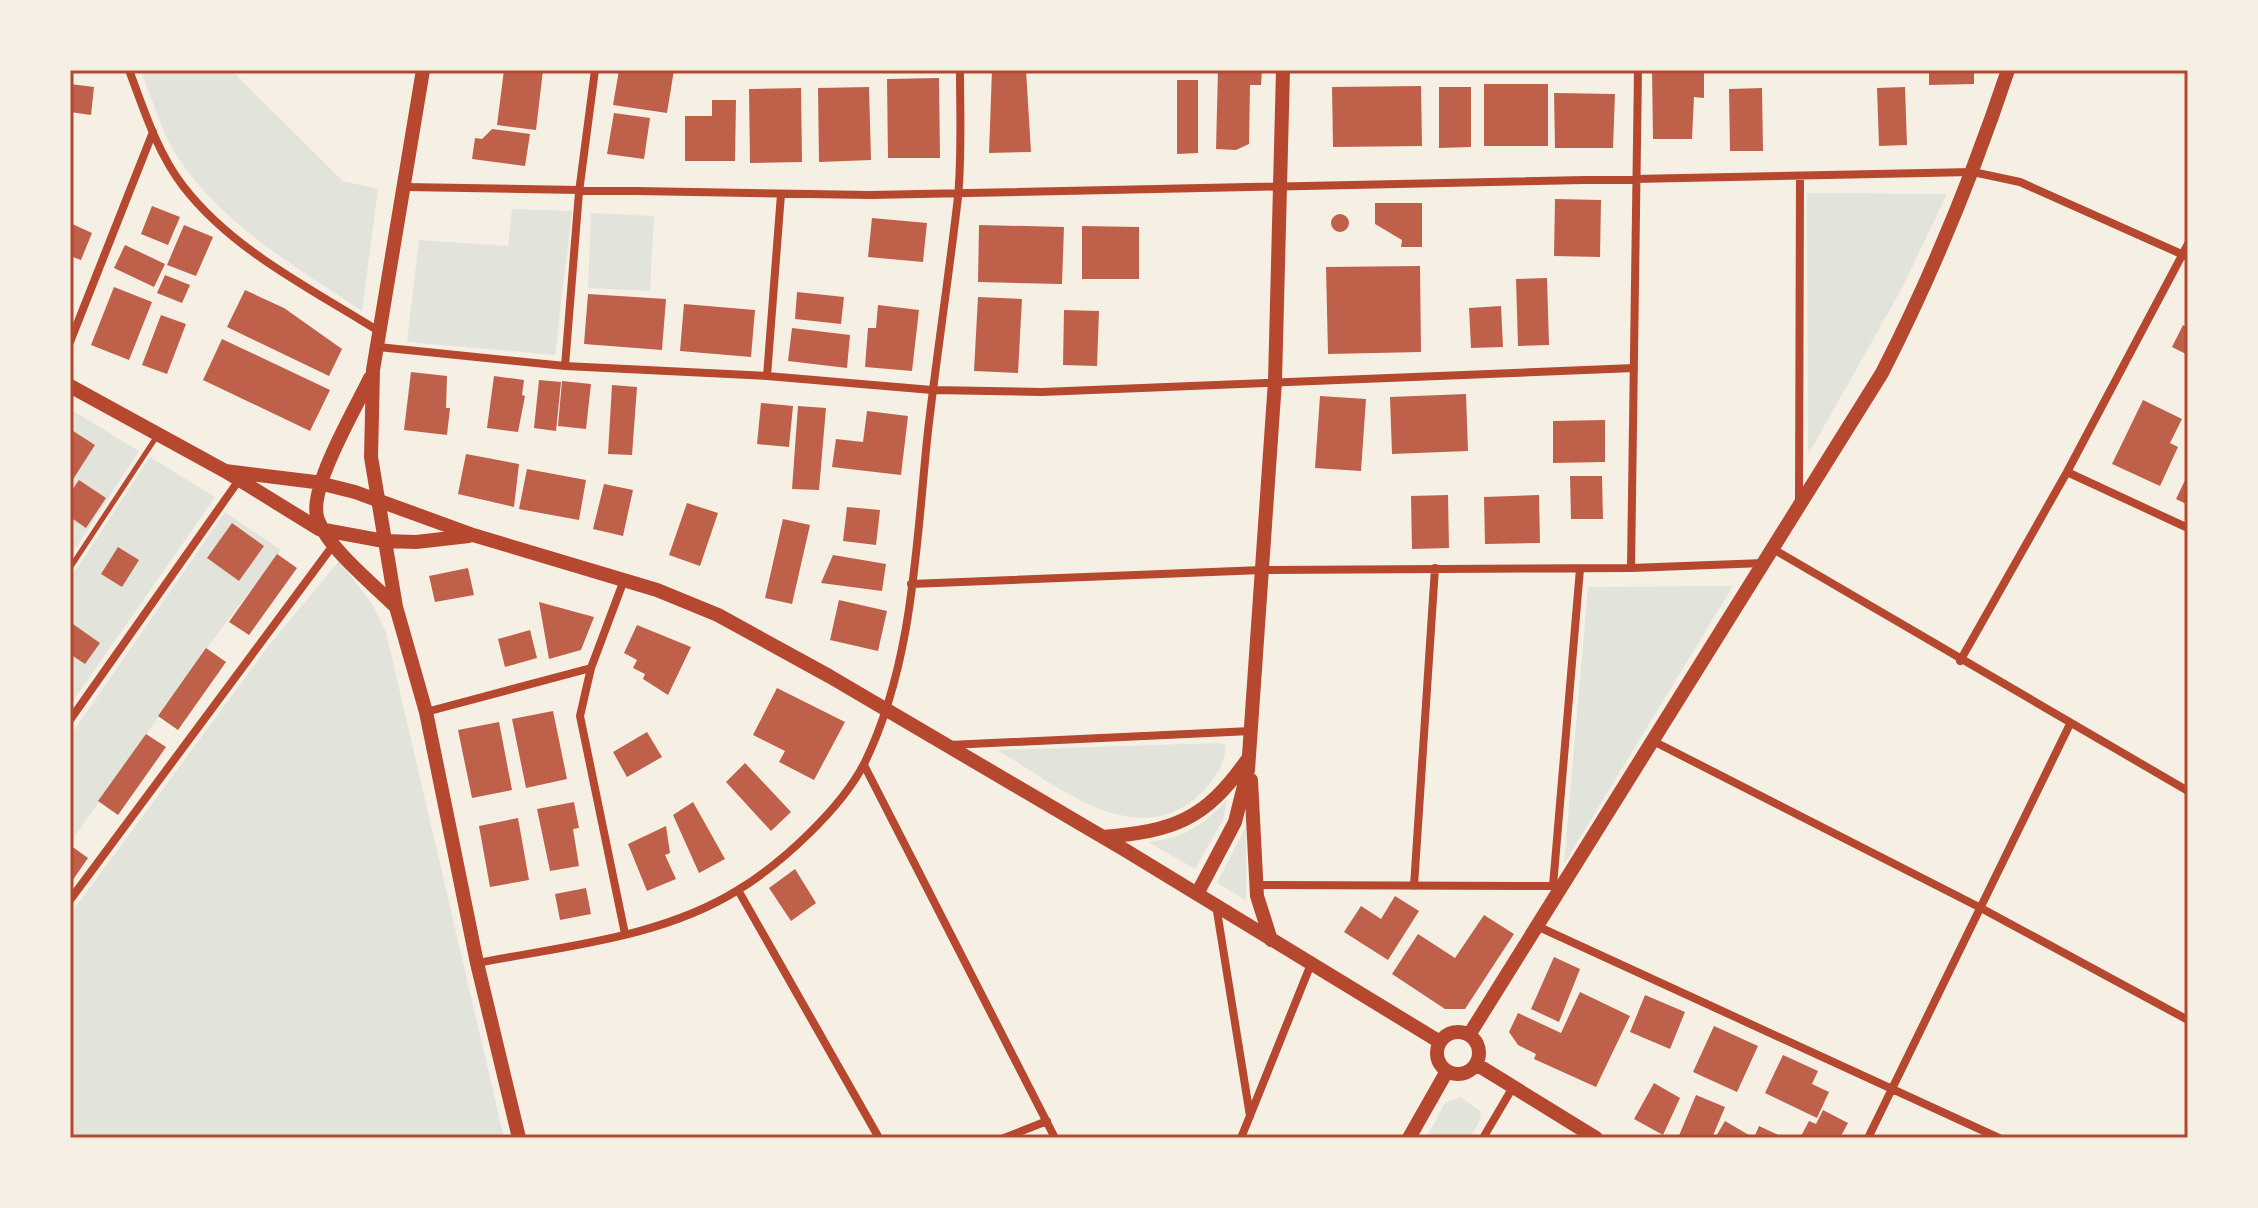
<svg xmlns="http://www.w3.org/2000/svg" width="2258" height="1208" font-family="Barlow,sans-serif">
<rect width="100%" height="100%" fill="#f6efe4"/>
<path fill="#e2e4dc" d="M140,70H231L343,181L378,189L362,311C292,264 213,220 170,144C158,121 151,94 140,70Z
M1807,193L1947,194L1902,288L1808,455Z
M512,209L572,211L555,355L407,342L419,240L508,246Z
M591,213L654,216L650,291L588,288Z
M70,409L139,451L70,557Z
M150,457L215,497L70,705V579Z
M225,512L281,550L206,649L70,843V736Z
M339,561L373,605L386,632L504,1138H70V920L74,909L270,644Z
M1733,586L1564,864L1588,587Z
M1217,743L1225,744C1228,758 1215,778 1206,788C1141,859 1059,786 997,750Z
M1227,799L1223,820L1195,869L1148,842C1182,839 1205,825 1227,799Z
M1246,826V900L1217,883Z
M1460,1097L1480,1111L1481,1118L1470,1138H1426L1445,1103Z"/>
<path fill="#bf614a" d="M504,70H543L536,130L497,125Z
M619,70H674L667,113L613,105Z
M992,70H1026L1031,152L989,153Z
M1218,70H1262L1261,85H1250L1249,144L1236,150L1216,149Z
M1652,70L1704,71V98L1694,97L1692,139H1653Z
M1929,70H1974V84L1929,85Z
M939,78L940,158H888L887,79Z
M1177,80H1198V153L1177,154Z
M70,84L94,87L91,115L70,112Z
M1484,84H1548V146H1484Z
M1421,86L1422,146L1333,147L1332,87Z
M869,87L871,160L819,162L818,88Z
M1439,87H1471V147L1439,148Z
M1905,87L1907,145L1879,146L1877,88Z
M801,88L802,162L750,163L749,89Z
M1762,88L1763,151H1730L1729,89Z
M1554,93L1615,94L1613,148H1555Z
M712,100H736L735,161H685V116H712Z
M614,113L650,118L644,159L607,154Z
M492,129L530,134L525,166L472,159L475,138L482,139Z
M1555,199L1601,200L1600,257L1554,256Z
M1375,203H1422V247H1401L1402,240L1375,224Z
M152,206L180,217L168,245L141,234Z
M1331 223a9 9 0 1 1 18 0a9 9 0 1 1-18 0Z
M872,218L927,223L923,262L868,257Z
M70,223L92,233L81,260L70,256Z
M184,225L213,237L196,276L167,265Z
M979,225L1064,227L1062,284L978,282Z
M1082,226L1139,227V279H1082Z
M125,245L165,264L154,287L114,268Z
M1420,266L1421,352L1328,354L1326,267Z
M165,275L190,285L182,303L157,293Z
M1547,278L1549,345L1518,346L1516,279Z
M114,287L152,302L129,360L91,345Z
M245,290L284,308L342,349L329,376L227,327Z
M797,292L844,297L841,324L795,319Z
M588,294L666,299L662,350L584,344Z
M978,297L1022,299L1018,373L974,371Z
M684,304L755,310L751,357L680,351Z
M878,305L919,310L912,371L865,367L868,328H876Z
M1501,306L1503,347L1471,348L1469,308Z
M1064,310L1099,311L1097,366L1063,365Z
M161,315L186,324L167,374L142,365Z
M2183,325L2188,328V355L2172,347Z
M792,328L850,335L847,368L788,361Z
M222,339L330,390L310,431L203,380Z
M411,372L447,376L446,408H450L447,435L404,430Z
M494,376L524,380L522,395L525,396L518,432L487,428Z
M539,380L561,382L556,431L534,428Z
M562,381L591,384L586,429L558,426Z
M612,385L637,387L632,455L608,454Z
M1466,394L1468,451L1392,454L1390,397Z
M1320,396L1366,399L1361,471L1315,468Z
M2143,400L2182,419L2170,443L2178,447L2160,486L2112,464Z
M761,403L793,406L789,447L757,444Z
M798,406L826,408L819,490L792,489Z
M867,411L908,416L901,475L832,467L836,439L863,442Z
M1605,420V462L1553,463V421Z
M70,429L95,445L70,484Z
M466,454L519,464L514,507L458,494Z
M527,469L586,480L579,520L519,509Z
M2188,474V505L2176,499Z
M1570,476H1602L1603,519H1571Z
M79,480L106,498L86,528L70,517V493Z
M604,484L633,490L623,536L593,529Z
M1448,495L1449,548L1412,549L1411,496Z
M1539,495L1540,543L1485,544L1484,497Z
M687,503L718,513L700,566L669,555Z
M847,507L880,510L876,545L843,541Z
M783,519L810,525L792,604L765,598Z
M232,523L264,546L239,581L207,558Z
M118,547L139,560L122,587L101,574Z
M277,554L297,568L249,635L229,622Z
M833,555L886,564L882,591L821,583Z
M468,568L474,595L435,602L429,576Z
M839,600L887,611L878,651L830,640Z
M539,602L594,617L581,650L549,659Z
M73,624L100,643L85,664L70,654Z
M637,625L691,647L668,695L643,679L645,674L633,668L637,660L624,653Z
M530,630L537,658L505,667L498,639Z
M206,648L226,662L178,730L158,716Z
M777,688L845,722L814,780L779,762L785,751L753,735Z
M553,711L567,779L526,788L512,719Z
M499,722L512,790L472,798L458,730Z
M647,732L662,757L627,777L613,752Z
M146,734L166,747L118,815L98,801Z
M745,763L791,812L771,831L726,782Z
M574,802L579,828L573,829L579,866L550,871L537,809Z
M693,802L725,859L699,873L673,815Z
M518,818L529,880L490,887L479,826Z
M666,826L670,853L665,855L676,879L647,891L628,844Z
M70,845L88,858L70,884Z
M795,869L816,903L791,921L769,888Z
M586,888L591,914L560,920L555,894Z
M1395,896L1419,911L1388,960L1344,932L1361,906L1381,919Z
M1484,915L1514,934L1465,1009H1445L1392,974L1418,934L1455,958Z
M1554,957L1580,969L1559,1022L1531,1009Z
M1580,992L1630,1016L1596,1087L1534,1059L1536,1054L1518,1045L1509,1032L1518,1013L1561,1033Z
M1645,995L1685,1012L1670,1049L1630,1032Z
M1714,1026L1758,1046L1737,1092L1693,1072Z
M1783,1055L1818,1071L1812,1084L1829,1092L1817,1118L1765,1093Z
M1654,1083L1680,1098L1663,1135L1634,1119Z
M1696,1095L1725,1107L1712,1138H1678Z
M1823,1110L1848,1123L1840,1138H1800L1809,1121L1816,1124Z
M1725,1121L1754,1138L1759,1126L1785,1138H1715Z"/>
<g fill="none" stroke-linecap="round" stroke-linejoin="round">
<path stroke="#b5482f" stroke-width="5" d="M70,568L157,436"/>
<path stroke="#b5482f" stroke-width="8" d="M129,70C144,110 157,152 183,186C233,251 312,289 380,332
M405,187L870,195L1973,172L2020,182L2188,257
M70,342L153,132
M378,347L565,366L767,376L932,390L1042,392L1634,368
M565,366L579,192L595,70
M767,376L781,194
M2067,472L2188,528
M1799,501L1800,177
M1773,549L2188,791
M1631,568L1638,70
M624,580L591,668L580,716L625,934
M911,584L1262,570L1631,568L1764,563
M1960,661L2067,472L2188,244
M426,712L591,668
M70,720L239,480
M1655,742L1979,907L2188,1020
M949,745L1251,731
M864,765L1055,1138
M1256,885L1555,886
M1414,886L1435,568
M1553,886L1580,569
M738,890L879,1138
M70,900L334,544
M1216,905L1250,1116
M1539,927L1999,1138
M477,963C564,946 661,938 738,890C781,864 842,808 865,762C914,661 916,542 928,431C937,353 949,275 958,197C962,155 960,112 960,70
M1004,1138L1047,1121
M1241,1138L1311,964
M1483,1138L1513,1087
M1868,1138L2070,724"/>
<path stroke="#b5482f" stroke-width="14" d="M423,70L373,370L371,457L396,607L426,712L477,963L519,1138
M370,378C356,408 306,491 318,520C329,549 373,584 396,607
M70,386L225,471L319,529L384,541L416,542L469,536
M225,471L315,482L355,492L473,535L657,590L718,615L829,676L1125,850L1440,1042
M1251,780L1257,896L1271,940
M1103,837C1174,831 1205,820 1247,760
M1197,894L1235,822L1248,770L1275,381L1283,70
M1437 1053a21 21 0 1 1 42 0a21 21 0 1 1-42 0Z
M1469,1035L1882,373C1932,275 1973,175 2008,70
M1476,1064L1596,1138
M1409,1138L1447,1071"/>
</g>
<rect width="2258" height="1208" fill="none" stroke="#f6efe4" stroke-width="144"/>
<rect x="72" y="72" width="2114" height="1064" fill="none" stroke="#b5482f" stroke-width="3"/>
</svg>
